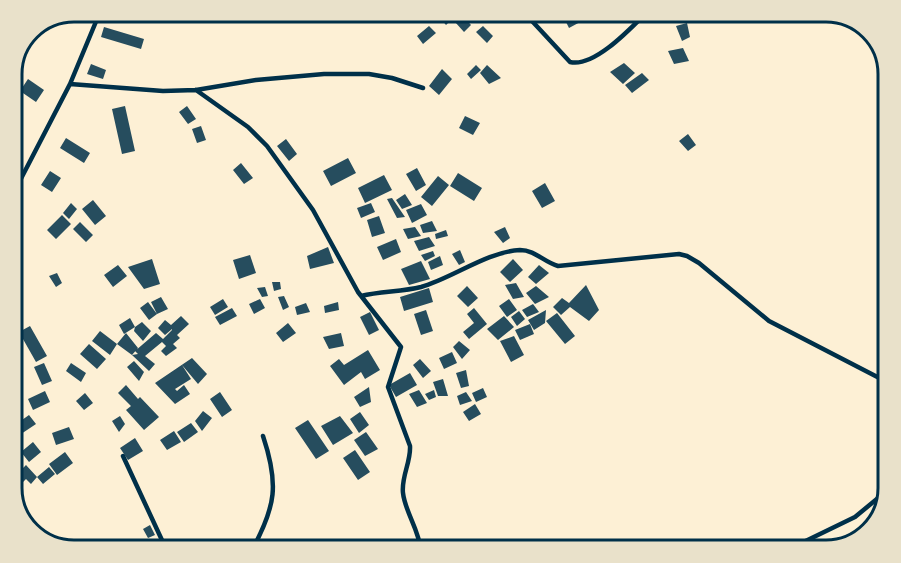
<svg xmlns="http://www.w3.org/2000/svg" width="901" height="563" font-family="'Work Sans',sans-serif">
<rect width="100%" height="100%" fill="#fdf0d5"/>
<path fill="#264d5e" d="M411,12H423L412,21L408,15Z
M435,12H447L453,18L446,25Z
M579,14L582,21L569,28L565,20Z
M462,15L471,25L464,32L455,22Z
M687,23L690,37L682,41L676,26Z
M429,26L436,33L423,44L417,36Z
M483,26L493,36L487,43L476,32Z
M104,27L144,39L141,49L101,37Z
M683,48L689,61L674,64L668,51Z
M624,63L635,73L623,84L610,72Z
M91,64L106,70L103,79L87,74Z
M476,65L481,70L471,79L467,74Z
M487,65L501,78L489,84L480,73Z
M442,69L452,79L439,95L429,86Z
M642,73L649,80L632,93L625,85Z
M28,79L44,90L36,102L20,91Z
M125,106L135,151L122,154L112,109Z
M187,106L196,119L188,124L179,112Z
M465,116L480,123L473,135L459,128Z
M201,126L206,140L197,143L192,129Z
M688,134L696,145L688,151L679,141Z
M66,138L90,153L84,163L60,148Z
M286,139L297,154L289,161L277,146Z
M348,158L356,173L331,186L323,171Z
M241,163L253,178L244,184L233,170Z
M417,168L426,185L416,191L406,174Z
M50,171L61,178L52,192L41,185Z
M458,173L482,188L474,201L450,186Z
M384,175L392,190L365,203L358,188Z
M438,176L449,185L432,206L421,197Z
M545,183L555,201L542,208L532,191Z
M405,194L412,205L402,209L396,200Z
M392,198L405,217L397,218L387,199Z
M93,200L106,216L95,225L82,209Z
M71,203L77,209L69,219L63,213Z
M371,203L375,212L361,218L357,208Z
M421,204L427,215L412,223L406,210Z
M62,215L71,224L56,239L47,230Z
M379,216L385,233L372,237L367,220Z
M432,221L437,231L423,233L420,225Z
M80,222L93,235L86,242L73,229Z
M415,227L421,236L408,239L403,229Z
M505,227L510,238L503,243L494,232Z
M446,230L448,236L436,239L435,234Z
M429,237L435,246L419,251L414,241Z
M396,239L401,252L383,260L377,247Z
M328,247L334,263L310,269L307,256Z
M460,250L465,262L459,265L452,254Z
M433,251L435,256L425,261L421,255Z
M250,255L256,273L239,279L233,260Z
M440,256L443,265L431,270L428,262Z
M152,259L160,284L144,289L128,267Z
M513,259L523,270L510,282L500,272Z
M421,261L430,279L409,285L401,269Z
M118,265L127,276L113,287L104,275Z
M539,265L549,273L536,284L528,277Z
M57,273L62,283L56,287L49,276Z
M272,282H280L281,289L274,291Z
M516,283L524,297L513,299L505,285Z
M586,285L599,310L589,321L570,307L561,315L553,307L562,298L569,303Z
M467,286L478,298L468,307L457,296Z
M536,286L549,297L535,304L526,293Z
M265,287L268,296L262,297L257,288Z
M429,288L433,302L404,311L400,297Z
M284,296L289,307L283,310L278,297Z
M161,297L168,309L157,314L151,302Z
M223,299L228,307L215,315L210,307Z
M260,299L265,308L254,314L249,304Z
M509,299L517,310L507,317L499,306Z
M148,302L157,314L149,320L140,308Z
M338,302L339,310L325,313L324,306Z
M306,303L310,312L297,315L295,307Z
M533,304L539,312L527,317L522,310Z
M232,308L237,316L220,325L215,317Z
M474,308L487,324L469,339L463,332L474,323L467,314Z
M426,310L433,331L421,335L414,314Z
M546,310L545,323L534,330L528,320Z
M519,311L525,319L517,326L511,317Z
M370,312L379,330L369,335L360,317Z
M557,313L575,336L565,344L546,321Z
M181,316L189,324L177,335L180,338L173,344L177,348L166,356L161,351L166,346L162,342L145,356L155,364L149,371L132,355L138,354L135,351L156,333L163,339L172,330V329L165,335L158,328L165,320L171,325Z
M504,316L514,327L498,340L487,329Z
M130,318L135,327L124,334L119,325Z
M142,322L151,331L143,341L134,331L135,327Z
M288,323L296,333L283,342L276,333Z
M530,324L534,334L520,340L515,330Z
M30,326L47,356L36,362L19,332Z
M100,331L117,344L126,333L138,348L132,355L117,344L110,355L92,341Z
M341,333L344,346L329,349L323,337Z
M514,336L524,355L511,362L500,341Z
M459,341L470,350L462,359L453,347Z
M89,344L106,359L97,369L80,354Z
M368,350L380,370L365,379L361,372L344,385L330,366L339,359L344,365Z
M452,352L457,363L444,369L439,358Z
M192,358L207,374L198,384L182,365L191,379L175,389L177,391L184,385L190,394L175,404L155,383Z
M420,359L431,371L423,378L413,365Z
M134,361L144,372L139,381L127,367Z
M44,363L52,381L42,385L34,367Z
M71,363L86,373L81,382L66,371Z
M466,370L469,386L461,388L456,373Z
M410,373L417,385L396,397L389,385Z
M443,379L448,396H438L433,382Z
M126,385L138,399L140,397L159,417L144,430L126,410L131,406L118,393Z
M369,387L371,402L360,407L354,397Z
M483,388L487,397L476,402L472,393Z
M419,390L427,403L417,407L409,394Z
M434,390L436,397L429,400L425,394Z
M45,391L50,402L33,410L28,399Z
M220,392L232,410L222,417L210,399Z
M466,392L472,401L460,405L457,396Z
M85,393L93,403L84,410L76,401Z
M475,404L481,414L469,421L463,412Z
M203,411L212,418L202,431L195,421Z
M360,412L369,425L359,433L350,419Z
M29,415L36,424L21,434L15,425Z
M120,416L125,424L119,432L112,421Z
M340,416L353,433L333,445L321,426Z
M308,420L329,451L316,459L295,428Z
M191,423L198,432L184,442L177,432Z
M69,427L74,439L56,445L52,433Z
M174,431L181,442L167,450L160,440Z
M366,432L378,449L365,456L354,440Z
M12,436L20,448L12,453Z
M135,438L143,451L128,460L120,448Z
M33,442L41,452L29,462L21,452Z
M355,450L370,472L358,480L343,458Z
M65,452L73,463L57,475L49,464Z
M26,465L37,477L31,484L26,479L23,482L16,475Z
M49,467L55,474L43,484L37,477Z
M150,525L155,535L148,538L143,529Z
M45,532L54,545L40,541L38,537Z"/>
<g fill="none" stroke-linecap="round" stroke-linejoin="round">
<path stroke="#003049" stroke-width="4.5" d="M531,12L532,21L570,62C594,68 631,28 647,12
M70,84L163,91L196,90L256,80L324,74H369L392,78L423,88
M196,90L248,127L267,146L313,210L358,292L401,347L388,387L410,446C411,462 401,477 403,493C405,512 419,529 421,551
M12,196L70,84L100,12
M361,296C381,291 401,292 421,287C453,278 486,252 520,250C535,250 544,262 558,266L679,254L687,256L699,263L769,321L889,383
M123,456L167,551
M252,550C276,506 279,484 263,436
M222,551L266,549L277,551
M785,551L855,517L889,489"/>
</g>
<path d="M0 0H901V563H0ZM74 22H826A52 52 0 0 1 878 74V488A52 52 0 0 1 826 540H74A52 52 0 0 1 22 488V74A52 52 0 0 1 74 22Z" fill="#e9e1ca" fill-rule="evenodd"/>
<path fill="none" stroke="#003049" stroke-width="3" d="M74 22H826A52 52 0 0 1 878 74V488A52 52 0 0 1 826 540H74A52 52 0 0 1 22 488V74A52 52 0 0 1 74 22Z"/>
</svg>
